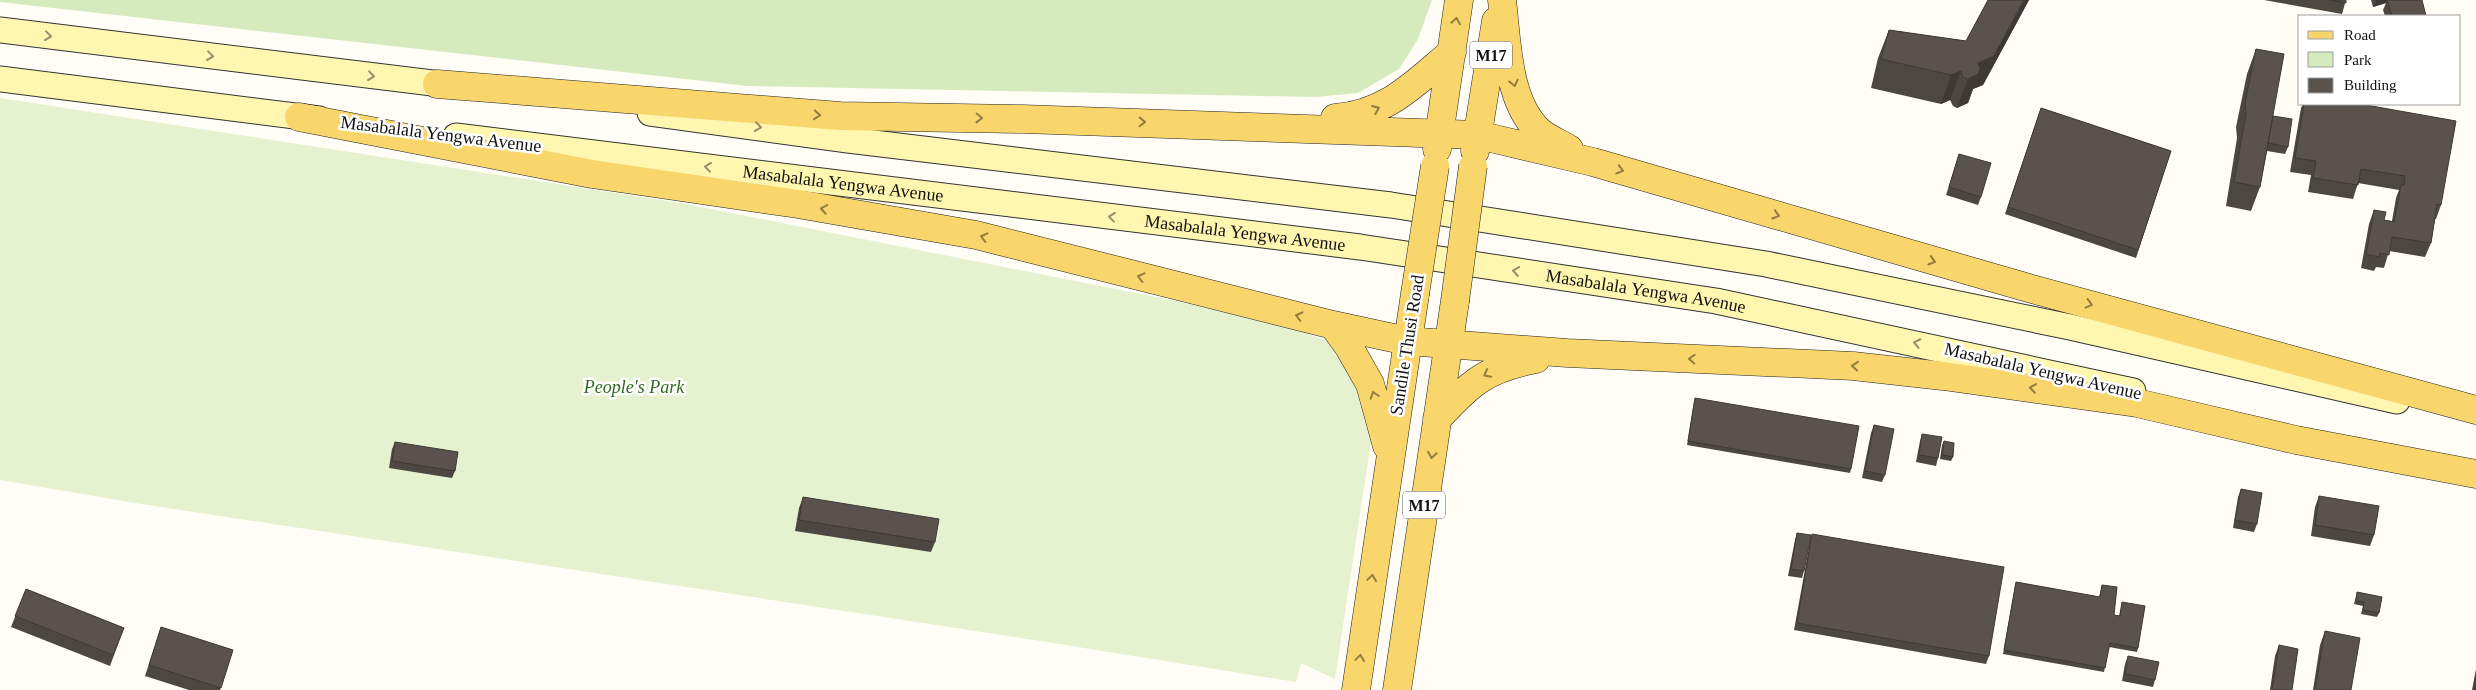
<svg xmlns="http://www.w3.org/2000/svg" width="2476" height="690" font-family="'Times New Roman',serif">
<rect width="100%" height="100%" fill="#fffdf5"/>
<path fill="#d5ebbd" d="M0,0H1432L1418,39L1399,69L1358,93L1316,97L747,86L0,2Z"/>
<path fill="#e6f2cf" d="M0,98L681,203L1176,301L1288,327L1333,343L1359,383L1373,428L1335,679L1301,663L1296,682L1028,639L135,503L0,480Z"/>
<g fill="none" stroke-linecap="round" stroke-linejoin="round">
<defs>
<g id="secondary">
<path d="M0,30L457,86"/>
<path d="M0,79L319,119"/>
<path d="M650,113L848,140L1391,205L1766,264L2070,327L2397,401"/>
<path id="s1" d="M456,136L1360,247L1716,301L2133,391"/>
</g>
<path id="primary" d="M1502,0C1507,40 1507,102 1539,131C1547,138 1559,143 1569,149
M437,84L840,116L1023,119L1478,135L1593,162L2025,287L2476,410
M299,117L592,174L798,204L976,235L1333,325L1407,341L1567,353L1853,366L1943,376L2137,403L2296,440L2476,474
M1335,118C1387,114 1414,84 1452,52
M1437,149L1459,0
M1475,151L1496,21
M1333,325L1349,347L1370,384L1387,446
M1437,419C1472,382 1485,369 1536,359
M1356,690L1415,294
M1397,690L1455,301"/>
</defs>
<use href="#secondary" stroke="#333" stroke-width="27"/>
<use href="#primary" stroke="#222" stroke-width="29"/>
<use href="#secondary" stroke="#fff6b0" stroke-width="25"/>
<use href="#primary" stroke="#f9d66b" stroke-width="28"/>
<defs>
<path id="primary-bridge" d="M1415,294L1435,166
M1455,301L1473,166"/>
</defs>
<use href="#primary-bridge" stroke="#222" stroke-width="29" stroke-linecap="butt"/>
<use href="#primary-bridge" stroke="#f9d66b" stroke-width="28"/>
</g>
<path fill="#4d4742" d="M1988,0H2029L1983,85L1973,89L1968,103L1957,108L1953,106L1950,100L1941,104L1871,88L1878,58L1889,30L1966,41Z
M2264,0H2346L2342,14Z
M2371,0H2422L2426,16H2385L2383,10L2386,3L2373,7Z
M2256,49L2273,116L2288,147L2285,154L2267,151L2260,187L2251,211L2226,206L2237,138L2236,127L2247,74Z
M2303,104H2366V105L2441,205L2436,219H2435L2431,243L2425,257L2389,251L2384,268L2376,267L2374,271L2361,268L2369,224L2374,210L2384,220L2392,221L2396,198L2399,190L2358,183L2353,199L2308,192L2311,175L2290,172L2301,108Z
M2041,108L2171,151L2136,258L2005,214Z
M1959,154L1981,197L1978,205L1946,195Z
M1695,398L1851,469L1850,473L1687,445L1694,402Z
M1874,425L1885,475L1882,482L1862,478L1871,433Z
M1922,434L1938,458L1936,466L1916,462L1920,441Z
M1944,441L1953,457L1951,461L1940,459L1942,445Z
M395,442L455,471L452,478L389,468L392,449Z
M2241,489L2257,524L2254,532L2233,528L2238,497Z
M2319,496L2374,535L2370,546L2311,536L2315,507Z
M803,497L935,542L931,552L795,531L799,508Z
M1797,533L1804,571L1802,578L1788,576L1795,540Z
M1812,534L1989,656L1986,664L1794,630L1810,542Z
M2016,582L2099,597L2102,585L2114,615L2119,616L2122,602L2138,648L2137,652L2109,647L2104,672L2003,654L2015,586Z
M26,589L124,628L110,666L11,627Z
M2357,592L2379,613L2377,617L2361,614L2363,606L2354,604Z
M161,627L233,650L220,690H189L145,676Z
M2325,631L2351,690H2313L2320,645Z
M2279,645L2292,690H2270L2275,656Z
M2128,656L2155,680L2153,687L2122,681L2125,664Z
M2476,669V690H2472Z"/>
<path fill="#3f3936" d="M2024,0H2029L1983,85L1973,89L1968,103L1957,108L1968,79L1978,63Z
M2376,0H2387L2386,3L2373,7Z
M1961,71L1950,100L1941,104L1951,75Z"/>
<path fill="#5a524d" stroke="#3f3936" d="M1988,0H2024L1994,56L1978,63L1980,69L1978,74L1968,79L1963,77L1961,71L1951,75L1881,59L1889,30L1966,41Z
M2330,0H2346V3Z
M2387,0H2422L2426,16H2392Z
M2256,49L2284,54L2260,187L2234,182L2246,114L2245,103Z
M2304,104H2366V105L2456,121L2441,205L2437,204L2431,243L2392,237L2389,255L2380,253L2379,257L2366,254L2374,210L2386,212L2384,220L2394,222L2401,185H2404L2405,176L2361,169L2358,185L2313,178L2316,161L2295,158Z
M2041,108L2171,151L2138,250L2008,207Z
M2273,116L2292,119L2288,147L2268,143Z
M1959,154L1991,163L1981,197L1949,187Z
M1695,398L1859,426L1851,469L1688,441Z
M1874,425L1894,429L1885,475L1865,471Z
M1922,434L1942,437L1938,458L1919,455Z
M1944,441L1954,443L1953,457L1942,455Z
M395,442L458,452L455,471L392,461Z
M2241,489L2262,493L2257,524L2235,520Z
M2319,496L2379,506L2374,535L2315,525Z
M803,497L939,519L935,542L799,520Z
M1797,533L1811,535L1804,571L1791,569Z
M1812,534L2004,567L1989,656L1797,623Z
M2016,582L2100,597L2102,585L2117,587L2114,615L2120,616L2122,602L2145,606L2138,648L2110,643L2105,668L2004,650Z
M26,589L124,628L113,655L15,616Z
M2357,592L2382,597L2379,613L2363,610L2364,602L2356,601Z
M161,627L233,650L221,688L149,665Z
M2325,631L2360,638L2351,690H2315Z
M2279,645L2298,649L2292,690H2272Z
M2128,656L2159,662L2155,680L2125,674Z
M2476,677V690H2474Z"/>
<defs><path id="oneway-chevron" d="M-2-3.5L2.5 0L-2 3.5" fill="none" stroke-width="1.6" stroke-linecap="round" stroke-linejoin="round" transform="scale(1.25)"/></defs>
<g stroke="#917d42">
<use href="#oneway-chevron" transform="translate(1456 21) rotate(-81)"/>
<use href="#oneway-chevron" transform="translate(1514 83) rotate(78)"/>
<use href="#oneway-chevron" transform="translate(1376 109) rotate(-23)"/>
<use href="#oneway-chevron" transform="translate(817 115) rotate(5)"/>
<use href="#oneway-chevron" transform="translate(979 118) rotate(1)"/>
<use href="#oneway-chevron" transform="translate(1142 122) rotate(2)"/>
<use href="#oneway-chevron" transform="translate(1620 170) rotate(16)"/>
<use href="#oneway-chevron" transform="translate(824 209) rotate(-170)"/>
<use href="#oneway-chevron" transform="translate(1776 215) rotate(16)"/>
<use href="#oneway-chevron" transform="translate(984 237) rotate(-166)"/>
<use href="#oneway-chevron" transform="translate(1932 261) rotate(16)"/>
<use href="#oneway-chevron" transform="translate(1141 277) rotate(-166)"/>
<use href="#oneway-chevron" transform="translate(2089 304) rotate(15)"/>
<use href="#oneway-chevron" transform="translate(1299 316) rotate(-166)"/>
<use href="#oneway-chevron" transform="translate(1692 359) rotate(-177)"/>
<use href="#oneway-chevron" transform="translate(1855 366) rotate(-175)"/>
<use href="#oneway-chevron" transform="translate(1487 374) rotate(152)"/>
<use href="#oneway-chevron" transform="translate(2033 388) rotate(-172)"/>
<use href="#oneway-chevron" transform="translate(1374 395) rotate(-108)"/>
<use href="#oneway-chevron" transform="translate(1432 455) rotate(99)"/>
<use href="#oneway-chevron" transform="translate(1372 578) rotate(-82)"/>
<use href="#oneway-chevron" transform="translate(1360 658) rotate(-82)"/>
</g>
<g stroke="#948f68">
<use href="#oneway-chevron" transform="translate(48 36) rotate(7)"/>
<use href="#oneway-chevron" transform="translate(210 56) rotate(7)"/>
<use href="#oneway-chevron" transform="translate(371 76) rotate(7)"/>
<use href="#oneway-chevron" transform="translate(758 127) rotate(8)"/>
<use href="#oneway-chevron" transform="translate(708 167) rotate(-173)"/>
<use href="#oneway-chevron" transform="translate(1112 217) rotate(-173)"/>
<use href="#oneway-chevron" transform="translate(1516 271) rotate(-171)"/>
<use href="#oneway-chevron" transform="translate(1917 343) rotate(-168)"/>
</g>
<g text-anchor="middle" stroke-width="5" stroke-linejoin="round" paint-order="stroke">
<g fill="#fff" stroke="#585858" stroke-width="1">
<rect x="1470" y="41.5" width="42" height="27" rx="4"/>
<rect x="1403" y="491.5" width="42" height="27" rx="4"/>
</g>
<g font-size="16" font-weight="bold" fill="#111">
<text x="1491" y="61">M17</text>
<text x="1424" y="511">M17</text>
</g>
<g font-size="18" fill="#111" stroke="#fff">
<text transform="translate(441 134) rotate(7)" y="6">Masabalala Yengwa Avenue</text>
<text dy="6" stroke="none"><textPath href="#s1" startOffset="390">Masabalala Yengwa Avenue</textPath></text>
<text dy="6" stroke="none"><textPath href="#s1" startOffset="795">Masabalala Yengwa Avenue</textPath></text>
<text dy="6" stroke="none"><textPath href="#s1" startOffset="1200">Masabalala Yengwa Avenue</textPath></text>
<text transform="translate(1407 345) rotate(-81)" y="6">Sandile Thusi Road</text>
<text transform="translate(2043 371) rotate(13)" y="6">Masabalala Yengwa Avenue</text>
</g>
<g font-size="18" font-style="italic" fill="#2f6b1f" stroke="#fff">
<text x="634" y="393">People's Park</text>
</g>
</g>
<rect x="2298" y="15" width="162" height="90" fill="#ffffff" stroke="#a0a0a0"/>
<rect x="2308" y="31" width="25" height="8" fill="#f9d66b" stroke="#a0a0a0"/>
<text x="2344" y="40" font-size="15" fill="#111111">Road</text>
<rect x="2308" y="52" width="25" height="15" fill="#d5ebbd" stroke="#a0a0a0"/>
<text x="2344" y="65" font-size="15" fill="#111111">Park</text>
<rect x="2308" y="78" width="25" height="15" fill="#5a524d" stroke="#a0a0a0"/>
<text x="2344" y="90" font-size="15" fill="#111111">Building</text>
</svg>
